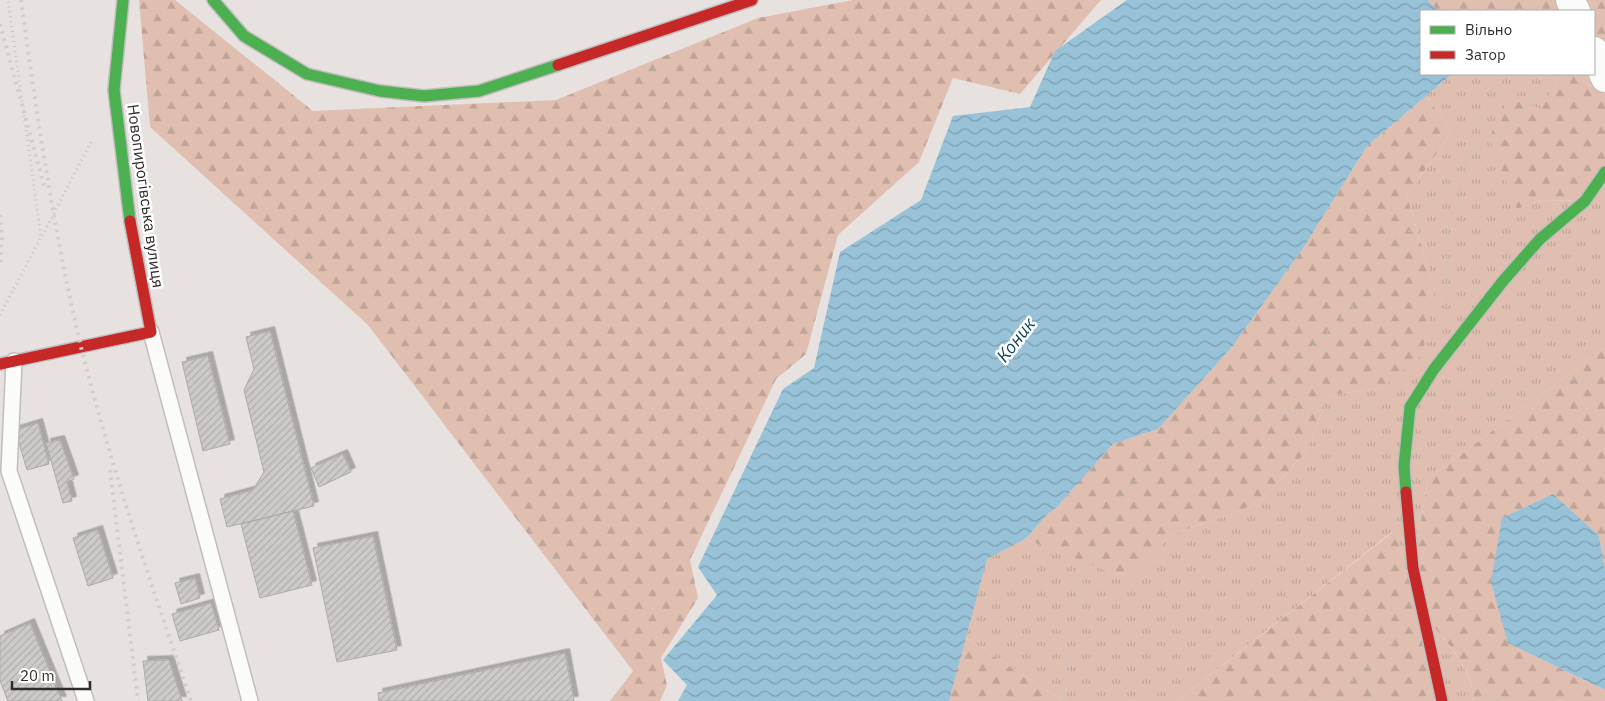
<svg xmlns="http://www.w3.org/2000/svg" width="1605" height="701" font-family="'IBM Plex Sans',sans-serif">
<defs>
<pattern id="grass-tufts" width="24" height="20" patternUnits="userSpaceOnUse" patternTransform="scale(1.25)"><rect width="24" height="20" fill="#e0bfb1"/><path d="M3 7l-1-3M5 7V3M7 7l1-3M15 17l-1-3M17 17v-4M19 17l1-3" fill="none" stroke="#c1a498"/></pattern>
<pattern id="forest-firs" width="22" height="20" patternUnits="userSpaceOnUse" patternTransform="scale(1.25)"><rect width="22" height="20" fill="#e0bfb1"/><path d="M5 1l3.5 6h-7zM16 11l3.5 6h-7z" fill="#c1a498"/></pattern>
<pattern id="water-waves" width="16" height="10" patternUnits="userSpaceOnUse" patternTransform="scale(1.25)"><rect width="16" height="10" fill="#97c2d8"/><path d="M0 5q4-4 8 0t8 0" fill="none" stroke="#7c9eaf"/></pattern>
<pattern id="building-hatch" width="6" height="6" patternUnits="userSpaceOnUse" patternTransform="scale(1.25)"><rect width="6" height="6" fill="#cdcac7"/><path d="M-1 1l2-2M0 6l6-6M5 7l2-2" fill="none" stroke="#b0aeab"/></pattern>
<filter id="shadow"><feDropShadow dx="4.5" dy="-4.5" stdDeviation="0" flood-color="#0004"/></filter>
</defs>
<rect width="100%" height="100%" fill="#e7e2e0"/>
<path fill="url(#grass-tufts)" d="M1452,74H1548L1557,82L1541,110L1517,209L1541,200L1585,201L1605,172V347L1428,479L1413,568L1392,532L1177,701H1064L965,638L987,559L1025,539L1130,579L1171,535L1258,504L1307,451L1328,396L1383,387L1435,291L1407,196L1452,131L1426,96Z
M1423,614C1445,641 1471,665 1474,701H1442Z"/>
<path fill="url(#forest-firs)" d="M139,0H175L313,111L556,100L758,18L853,0H1101L1020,94L953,78L919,162L838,235L806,354L776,379L690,560L698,598L661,658L667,685L660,701H610L633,671L368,325L150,127Z
M1428,0H1605V172L1585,201L1541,200L1517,209L1489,138L1509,98L1541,109L1557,82L1548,74H1594V11H1438Z
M1426,96L1452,131L1407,196L1435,291L1422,355L1383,387L1328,396L1307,451L1258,504L1171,535L1130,580L1025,539L1049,513L1057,507L1113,444L1158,429L1232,347L1304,247L1367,146Z
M1605,347V569L1599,536L1508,643L1605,690V701H1474C1471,665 1446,641 1423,615L1442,701H1177L1393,532L1413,567L1428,479Z
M965,638L1064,701H949Z"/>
<path fill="url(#water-waves)" d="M1127,0H1428L1438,11H1421V74H1452L1367,146L1304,247L1232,347L1158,429L1113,444L1057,507L1049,513L1025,539L987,559L949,701H678L687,685L663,660L717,595L698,567L783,389L814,368L840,252L921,200L953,116L1030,107L1055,51Z
M1553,494L1599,536L1605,569V690L1508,643L1491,582L1502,518Z"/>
<path fill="url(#building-hatch)" stroke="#adaaa8" filter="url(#shadow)" d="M270,331L314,506L227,527L220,499L253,490L264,472L244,390L254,369L246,337Z
M208,356L230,444L203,451L182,362Z
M38,423L49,464L27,470L15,430Z
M60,440L74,479L67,482L72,501L63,503L46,443Z
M343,454L351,472L319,487L311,468Z
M293,511L312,585L260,598L241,524Z
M98,530L113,578L88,586L73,538Z
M373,536L397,650L337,662L313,548Z
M195,578L200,598L181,604L175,583Z
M211,603L219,630L180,641L172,614Z
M30,623L62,701H8L0,681V636Z
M565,653L574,701H379L378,693Z
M169,660L182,701H148L143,661Z"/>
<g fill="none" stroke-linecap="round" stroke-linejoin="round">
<defs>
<path id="lane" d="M151,332L250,701
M14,361L9,471L86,701"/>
<path id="street" d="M1570,0L1576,11
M1594,51L1605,78"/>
<path id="fast" d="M123,0L114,90L130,221
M213,0L244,36L307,74L380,91L424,96L479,91L558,65
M1406,492L1404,466L1410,407L1434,369L1503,281L1540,239L1585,201L1605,172"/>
<path id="jam" d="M558,65L752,0
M0,364L151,332L130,221
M1406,492L1413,568L1442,701"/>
</defs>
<use href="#lane" stroke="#c1bdbc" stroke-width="18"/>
<use href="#street" stroke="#c1bdbc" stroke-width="30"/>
<use href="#fast" stroke="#c1bdbc" stroke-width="14"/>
<use href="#jam" stroke="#c1bdbc" stroke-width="14"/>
<path stroke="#c6c3c2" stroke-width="3" stroke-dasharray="1 4" stroke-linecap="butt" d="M1500,0L1501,11
M42,236L92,140
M1447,307V235L1466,165L1499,74
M0,315L41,237L8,0
M1445,403L1517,394L1605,371
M1240,416L1384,409
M1360,674L1376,701
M1468,694L1500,701
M1064,701L1077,607L1089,555L1110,517L1138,478L1240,416L1357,303L1437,193L1480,149L1522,115L1549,74
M1324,701L1360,674L1400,637"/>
<use href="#lane" stroke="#fbfbfa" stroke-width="15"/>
<use href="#street" stroke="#fbfbfa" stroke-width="28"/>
<use href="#fast" stroke="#4caf50" stroke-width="11"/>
<use href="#jam" stroke="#c62828" stroke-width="11"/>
<path stroke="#cfcecd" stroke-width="4" stroke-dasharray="2.5 5" stroke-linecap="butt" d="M21,0C37,116 54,233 81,347C111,467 151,584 191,701
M0,24L44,186
M0,215L2,238L0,267
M110,470L138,701"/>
</g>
<g text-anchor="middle" stroke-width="5" stroke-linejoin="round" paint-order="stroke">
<g font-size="16" fill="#312d2c" stroke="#fff">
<text transform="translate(146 196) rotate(82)" y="6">Новопирогівська вулиця</text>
</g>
<g font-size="18" font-style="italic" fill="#0e435a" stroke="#fff">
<text transform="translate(1016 340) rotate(-52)" y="6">Коник</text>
</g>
</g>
<rect x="1420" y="10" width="175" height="65" fill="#ffffff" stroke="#adabab"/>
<rect x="1430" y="26" width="25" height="8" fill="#4caf50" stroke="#adabab"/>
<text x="1465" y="35" font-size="15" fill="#312d2c">Вільно</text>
<rect x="1430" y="51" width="25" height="8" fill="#c62828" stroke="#adabab"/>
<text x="1465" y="60" font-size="15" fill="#312d2c">Затор</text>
<path d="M12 681v8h78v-8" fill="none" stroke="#312d2c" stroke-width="2.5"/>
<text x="20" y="681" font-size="15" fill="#312d2c" stroke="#ffffff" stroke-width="4" paint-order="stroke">20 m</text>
</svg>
